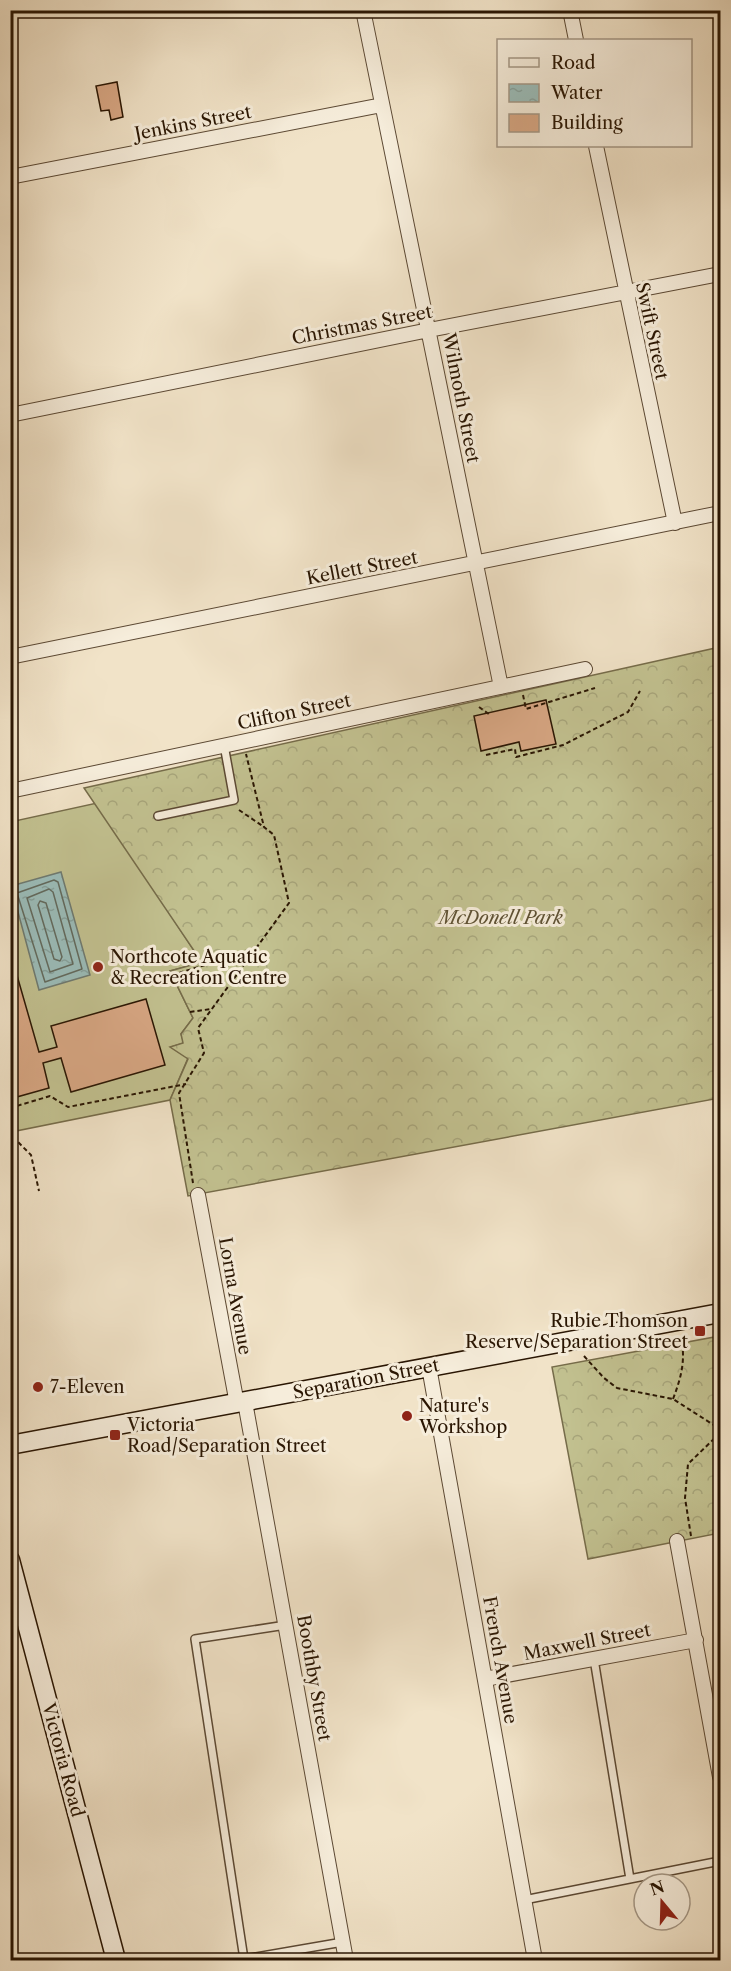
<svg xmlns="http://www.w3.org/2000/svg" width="731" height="1971" font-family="'Libre Caslon Text',serif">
<defs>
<pattern id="forest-crowns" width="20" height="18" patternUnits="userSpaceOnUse" patternTransform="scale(1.5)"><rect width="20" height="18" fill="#c2c190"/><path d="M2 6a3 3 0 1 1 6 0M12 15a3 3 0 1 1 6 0" fill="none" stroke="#a7a57b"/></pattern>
<pattern id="water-ripples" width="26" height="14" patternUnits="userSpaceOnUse" patternTransform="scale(1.5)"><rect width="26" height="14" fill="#9bbdba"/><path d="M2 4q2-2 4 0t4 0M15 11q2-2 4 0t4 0" fill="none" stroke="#86a29e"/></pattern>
</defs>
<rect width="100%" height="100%" fill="#f1e3c8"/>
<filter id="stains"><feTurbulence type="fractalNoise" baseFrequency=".00333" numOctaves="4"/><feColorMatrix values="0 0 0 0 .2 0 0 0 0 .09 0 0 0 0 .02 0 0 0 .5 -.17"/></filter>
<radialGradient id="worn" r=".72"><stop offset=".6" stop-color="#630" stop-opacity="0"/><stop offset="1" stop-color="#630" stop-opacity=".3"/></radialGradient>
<path fill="#c2c190" stroke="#766c4a" stroke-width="1.5" d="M97,803L197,955L199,963L170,971L193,1018L181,1034L184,1043L171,1047L188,1058L170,1100L11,1132L10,822Z"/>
<path fill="url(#forest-crowns)" stroke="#766c4a" stroke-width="1.5" d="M720,647V1098L188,1196L170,1100L188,1059L170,1047L183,1043L181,1034L193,1018L170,971L199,963L197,955L84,788Z
M720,1336V1533L588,1559L552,1367Z"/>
<path fill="url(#water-ripples)" stroke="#6e7a71" stroke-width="1.5" d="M61,872L90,975L39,990L11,886Z"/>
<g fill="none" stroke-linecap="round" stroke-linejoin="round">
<path stroke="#626a5e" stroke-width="1.5" d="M54,880L58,882L82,969L45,982L17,893Z
M49,889L53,892L73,964L50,972L27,898Z
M40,901L46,903L62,957L60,961L54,959L38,905Z"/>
</g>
<path fill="#d8a784" stroke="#2a1603" stroke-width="1.5" d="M117,82L123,117L111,120L109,110L101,111L96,86Z
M546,700L556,744L521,751L519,742L481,751L474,716Z
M10,951L39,1052L57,1047L51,1026L146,999L165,1065L71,1092L61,1058L43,1063L49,1088L17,1097L10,1109Z"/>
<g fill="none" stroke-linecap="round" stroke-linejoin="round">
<defs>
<path id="lane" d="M158,816L234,800L224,745
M286,1625L195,1639L244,1959L343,1942
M594,1659L630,1879
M524,1900L720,1861"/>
<path id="street" d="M363,10L501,687
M570,10L576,40
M596,146L675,523
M10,177L382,105
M10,415L429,330L720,274
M10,657L720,513
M10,791L585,669
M198,1195L237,1404
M429,1367L535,1960
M245,1402L346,1960
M677,1541L720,1777
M485,1679L696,1640"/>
<path id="secondary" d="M10,1445L720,1313
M10,1560L116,1960"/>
</defs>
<use href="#lane" stroke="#5c4934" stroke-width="10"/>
<use href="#street" stroke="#5c4934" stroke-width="16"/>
<use href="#secondary" stroke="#2a1603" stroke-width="21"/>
<path stroke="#2a1603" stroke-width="2" stroke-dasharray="4.5 3" stroke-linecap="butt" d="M523,695L526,709L595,688
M479,707L490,715
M486,755L515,749L516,757L563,745L628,712L640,691
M239,810L264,827
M172,975L235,956L245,963
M190,1012L211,1009
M10,1108L50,1096L68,1107L186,1084
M15,1128L17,1141L31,1155L39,1191
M193,1183L179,1093L204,1053L198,1028L289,903L274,835L264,827L246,754
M584,1356L604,1378L617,1388L673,1399L720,1429
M673,1399C681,1378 686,1360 681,1338
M691,1536L685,1498L688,1464L720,1433"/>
<use href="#lane" stroke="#f6eddb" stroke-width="7"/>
<use href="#street" stroke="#f6eddb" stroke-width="14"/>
<use href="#secondary" stroke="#f6eddb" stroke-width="18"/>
</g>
<g fill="#8f2418" stroke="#f6eddb" stroke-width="2">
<circle cx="98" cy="967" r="6"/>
<rect x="694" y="1325" width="12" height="12" rx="3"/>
<circle cx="38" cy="1387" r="6"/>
<circle cx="407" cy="1416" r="6"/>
<rect x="109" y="1429" width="12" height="12" rx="3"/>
</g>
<g text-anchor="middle" stroke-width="6" stroke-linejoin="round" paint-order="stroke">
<g font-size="18" fill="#2a1603" stroke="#f6eddb">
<text transform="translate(193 123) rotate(-11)" y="6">Jenkins Street</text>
<text transform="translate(362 325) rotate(-11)" y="6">Christmas Street</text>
<text transform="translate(652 331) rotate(78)" y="6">Swift Street</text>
<text transform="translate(461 398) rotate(79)" y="6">Wilmoth Street</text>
<text transform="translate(362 568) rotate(-11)" y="6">Kellett Street</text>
<text transform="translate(294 712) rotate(-12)" y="6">Clifton Street</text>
<text transform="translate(235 1296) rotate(80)" y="6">Lorna Avenue</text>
<text transform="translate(366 1379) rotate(-11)" y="6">Separation Street</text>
<text transform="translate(587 1642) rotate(-11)" y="6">Maxwell Street</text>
<text transform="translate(500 1660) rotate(80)" y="6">French Avenue</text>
<text transform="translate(314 1678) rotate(80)" y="6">Boothby Street</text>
<text transform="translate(63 1760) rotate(75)" y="6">Victoria Road</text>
</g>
<g font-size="18" font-style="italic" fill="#5f5234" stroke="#f6eddb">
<text x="501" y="924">McDonell Park</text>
</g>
<g font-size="18" fill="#2a1603" stroke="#f6eddb" text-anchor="start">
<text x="110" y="963">Northcote Aquatic<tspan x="110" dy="21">&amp; Recreation Centre</tspan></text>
<text x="688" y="1327" text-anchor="end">Rubie Thomson<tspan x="688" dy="21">Reserve/Separation Street</tspan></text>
<text x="50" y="1393">7-Eleven</text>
<text x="419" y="1412">Nature's<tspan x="419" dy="21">Workshop</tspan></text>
<text x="127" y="1431">Victoria<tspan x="127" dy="21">Road/Separation Street</tspan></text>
</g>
</g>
<rect width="731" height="1971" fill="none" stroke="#f1e3c8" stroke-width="36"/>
<rect x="12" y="12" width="707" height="1947" fill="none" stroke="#2a1603" stroke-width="3"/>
<rect x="18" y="18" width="695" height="1935" fill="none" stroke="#2a1603" stroke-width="1.5"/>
<rect x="497" y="39" width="195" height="108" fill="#f6eddb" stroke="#a49785" stroke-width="1.5"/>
<rect x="509" y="58" width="30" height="9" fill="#f6eddb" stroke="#a49785" stroke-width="1.5"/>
<text x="551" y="69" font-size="18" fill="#2a1603">Road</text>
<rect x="509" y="84" width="30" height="18" fill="url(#water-ripples)" stroke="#a49785" stroke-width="1.5"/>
<text x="551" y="99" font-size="18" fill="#2a1603">Water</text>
<rect x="509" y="114" width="30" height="18" fill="#d8a784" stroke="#a49785" stroke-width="1.5"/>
<text x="551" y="129" font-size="18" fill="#2a1603">Building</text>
<g transform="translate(662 1902) rotate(341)"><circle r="28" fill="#f6eddb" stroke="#a49785" stroke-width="1.5"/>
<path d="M0-4.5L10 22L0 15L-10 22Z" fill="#8f2418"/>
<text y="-9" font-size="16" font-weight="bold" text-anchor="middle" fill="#2a1603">N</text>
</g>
<rect width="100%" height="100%" filter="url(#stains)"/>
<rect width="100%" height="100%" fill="url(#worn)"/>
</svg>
